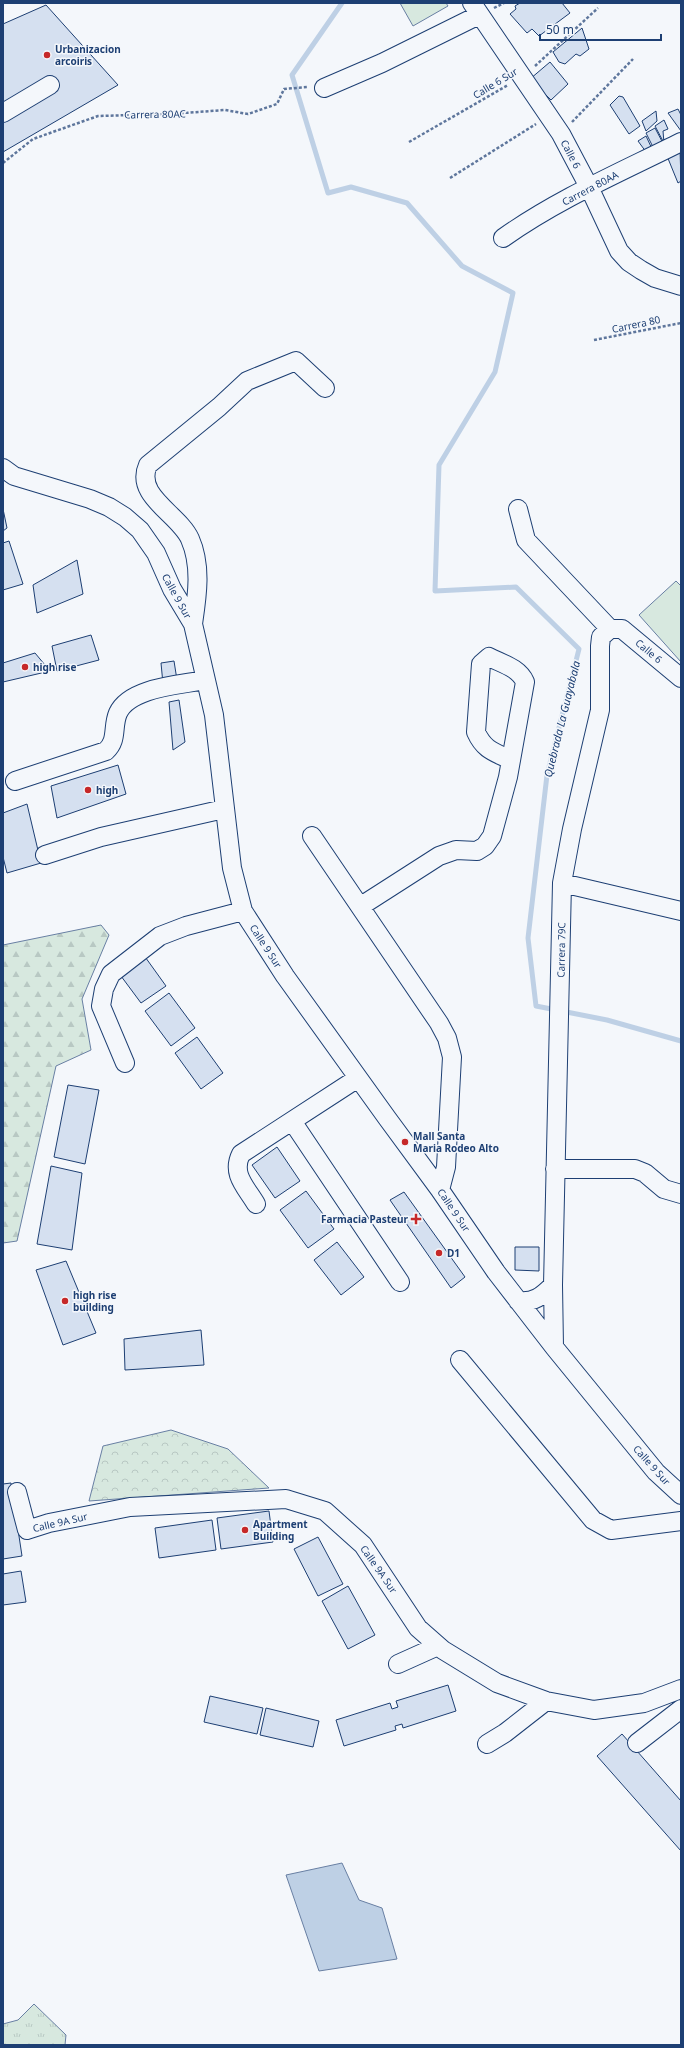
<svg xmlns="http://www.w3.org/2000/svg" width="684" height="2048" font-family="'Noto Sans',sans-serif">
<defs>
<pattern id="grass-tufts" width="24" height="20" patternUnits="userSpaceOnUse"><rect width="24" height="20" fill="#d7e8df"/><path d="M3 7l-1-3M5 7V3M7 7l1-3M15 17l-1-3M17 17v-4M19 17l1-3" fill="none" stroke="#b8c8c3"/></pattern>
<pattern id="forest-firs" width="22" height="20" patternUnits="userSpaceOnUse"><rect width="22" height="20" fill="#d7e8df"/><path d="M5 1l3.5 6h-7zM16 11l3.5 6h-7z" fill="#b8c8c3"/></pattern>
<pattern id="park-crowns" width="20" height="18" patternUnits="userSpaceOnUse"><rect width="20" height="18" fill="#d7e8df"/><path d="M2 6a3 3 0 1 1 6 0M12 15a3 3 0 1 1 6 0" fill="none" stroke="#b8c8c3"/></pattern>
</defs>
<rect width="100%" height="100%" fill="#f4f7fb"/>
<path fill="url(#grass-tufts)" stroke="#687fa3" d="M34,2004L66,2035L65,2045H3V2024L18,2020Z"/>
<path fill="url(#forest-firs)" stroke="#687fa3" d="M101,925L109,935L82,999L91,1050L56,1066L17,1241L3,1243V945Z"/>
<path fill="url(#park-crowns)" stroke="#687fa3" d="M171,1430L228,1449L269,1488L89,1501L103,1446Z"/>
<path fill="#d7e8df" stroke="#687fa3" d="M400,3H446L448,6L413,26Z
M676,581L681,586V662L639,615Z"/>
<path fill="#bed0e5" stroke="#687fa3" d="M342,1863L359,1900L382,1908L397,1959L319,1971L286,1875Z"/>
<g fill="none" stroke-linecap="round" stroke-linejoin="round">
<path stroke="#bed0e5" stroke-width="5" d="M342,3L292,75L328,193L351,187L407,203L462,266L513,293L495,372L439,465L435,591L516,587L579,649L547,775L528,938L536,1006L607,1020L681,1041"/>
</g>
<path fill="#d5e0f0" stroke="#1d3f73" d="M520,3H562L570,13L539,36L532,29L527,33L510,14L516,9L515,6Z
M46,5L118,85L3,152V24Z
M582,28L589,49L580,56L576,54L565,64L559,62L553,52Z
M550,62L568,84L551,100L530,79Z
M619,96L623,97L640,126L629,134L610,105Z
M678,109L681,115V131L668,113Z
M656,111L657,121L646,131L642,121Z
M664,120L668,129L663,131L664,143L655,126Z
M655,128L665,147L656,153L646,133Z
M646,136L654,153L649,156L638,141Z
M680,150L681,181L678,183L667,156Z
M3,509L7,528L3,531Z
M9,541L23,584L3,590V543Z
M77,560L83,594L37,613L33,585Z
M91,635L99,660L57,671L52,646Z
M35,653L50,671L3,682V663Z
M174,661L177,680L163,684L161,663Z
M179,700L185,742L173,750L169,702Z
M118,765L126,794L57,818L51,786Z
M27,804L41,863L7,873L3,857V813Z
M143,954L166,986L141,1003L118,972Z
M169,993L195,1028L171,1046L145,1011Z
M197,1037L223,1073L201,1089L175,1053Z
M68,1085L99,1090L85,1164L54,1157Z
M277,1147L300,1181L275,1198L252,1165Z
M51,1166L82,1173L72,1250L37,1244Z
M306,1191L334,1229L308,1248L280,1210Z
M404,1192L465,1277L451,1288L390,1200Z
M337,1242L364,1277L341,1295L314,1260Z
M515,1247H539V1271L515,1270Z
M66,1261L96,1333L63,1345L36,1270Z
M201,1330L204,1365L125,1370L124,1339Z
M11,1483L22,1556L3,1559V1484Z
M269,1511L273,1542L221,1549L217,1518Z
M212,1520L216,1550L159,1558L155,1528Z
M318,1537L343,1584L318,1596L294,1549Z
M21,1571L26,1602L3,1605V1574Z
M348,1586L375,1635L348,1649L322,1601Z
M448,1685L456,1711L403,1728L402,1724L395,1726L396,1730L344,1746L336,1720L390,1703L392,1709L398,1707L396,1701Z
M210,1696L263,1708L257,1734L204,1722Z
M266,1708L319,1721L313,1747L260,1735Z
M622,1734L681,1801V1851L597,1756Z"/>
<g fill="none" stroke-linecap="round" stroke-linejoin="round">
<defs>
<path id="minor" d="M472,3L561,134L589,187L619,251L629,262L641,270L655,278L681,286
M324,88L382,63L479,15
M3,113L50,85
M503,238C558,199 621,172 681,142
M3,468L14,476L90,499L109,507L125,517L140,530L156,553L172,589L193,624L214,715L232,868L243,911L285,976L387,1118L440,1190L496,1272L554,1347L656,1472L681,1495
M518,509L526,540L610,629
M193,624C197,597 202,566 190,539C179,514 134,496 148,465L219,407L247,381L296,361L325,388
M15,781L106,751C118,740 112,727 118,713C130,687 181,685 205,680
M312,836L439,1023L447,1038L452,1057L446,1167L440,1190
M45,855L101,837L224,809
M562,883L681,911
M361,906L439,856L456,850L477,851L485,846L492,836L508,777L525,682C519,668 503,664 489,657L481,664L476,732C484,750 494,752 511,760
M125,1063L101,1006L104,989L111,974L160,936L186,926L243,911
M292,1121L400,1282
M555,1169H635L645,1173L664,1189L681,1194
M256,1204C246,1187 231,1174 241,1154L358,1078
M518,1301C534,1303 542,1296 553,1285
M554,1347L553,1285L562,883L572,829L600,710V646L601,637L610,629H622L681,678
M460,1360L593,1520L611,1530L681,1521
M17,1492L27,1530L49,1523L130,1507L286,1499L325,1511L363,1545L418,1628L443,1650L497,1683L546,1701L594,1710L644,1703L681,1689
M398,1664L438,1646
M637,1743L681,1709
M487,1744L505,1733L546,1701"/>
</defs>
<use href="#minor" stroke="#1d3f73" stroke-width="20"/>
<path stroke="#5e769c" stroke-width="2.5" stroke-dasharray="3 2" stroke-linecap="butt" d="M494,8L504,3
M535,66L598,8
M572,122L633,59
M409,142L508,85
M3,163L33,139L98,116L170,114L225,110L248,114L277,104L284,89L308,87
M450,178L536,124
M594,340L681,323"/>
<use href="#minor" stroke="#f4f7fb" stroke-width="18"/>
</g>
<g fill="#c62828" stroke="#f4f7fb" stroke-width="1.5">
<circle cx="47" cy="55" r="4"/>
<circle cx="25" cy="667" r="4"/>
<circle cx="88" cy="790" r="4"/>
<circle cx="405" cy="1142" r="4"/>
<path d="M414 1213h4v4h4v4h-4v4h-4v-4h-4v-4h4z"/>
<circle cx="439" cy="1253" r="4"/>
<circle cx="65" cy="1301" r="4"/>
<circle cx="245" cy="1530" r="4"/>
</g>
<g text-anchor="middle" stroke-width="3" stroke-linejoin="round" paint-order="stroke">
<g font-size="10" font-weight="bold" fill="#1d3f73" stroke="#f4f7fb" text-anchor="start">
<text x="55" y="53">Urbanizacion<tspan x="55" dy="12">arcoiris</tspan></text>
<text x="33" y="671">high rise</text>
<text x="96" y="794">high</text>
<text x="413" y="1140">Mall Santa<tspan x="413" dy="12">Maria Rodeo Alto</tspan></text>
<text x="408" y="1223" text-anchor="end">Farmacia Pasteur</text>
<text x="447" y="1257">D1</text>
<text x="73" y="1299">high rise<tspan x="73" dy="12">building</tspan></text>
<text x="253" y="1528">Apartment<tspan x="253" dy="12">Building</tspan></text>
</g>
<g font-size="10" fill="#1d3f73" stroke="#f4f7fb">
<text transform="translate(495 83) rotate(-31)" y="4">Calle 6 Sur</text>
<text transform="translate(155 114) rotate(-1)" y="4">Carrera 80AC</text>
<text transform="translate(571 154) rotate(62)" y="4">Calle 6</text>
<text transform="translate(590 188) rotate(-28)" y="4">Carrera 80AA</text>
<text transform="translate(636 324) rotate(-12)" y="4">Carrera 80</text>
<text transform="translate(177 596) rotate(61)" y="4">Calle 9 Sur</text>
<text transform="translate(649 651) rotate(40)" y="4">Calle 6</text>
<text transform="translate(266 946) rotate(57)" y="4">Calle 9 Sur</text>
<text transform="translate(561 950) rotate(-89)" y="4">Carrera 79C</text>
<text transform="translate(454 1210) rotate(56)" y="4">Calle 9 Sur</text>
<text transform="translate(652 1465) rotate(48)" y="4">Calle 9 Sur</text>
<text transform="translate(60 1522) rotate(-13)" y="4">Calle 9A Sur</text>
<text transform="translate(379 1569) rotate(55)" y="4">Calle 9A Sur</text>
</g>
<g font-size="11" font-style="italic" fill="#1d3f73" stroke="#f4f7fb">
<text transform="translate(562 719) rotate(-76)" y="4">Quebrada La Guayabala</text>
</g>
</g>
<rect width="684" height="2048" fill="none" stroke="#1d3f73" stroke-width="8"/>
<path d="M540 34v6h121v-6" fill="none" stroke="#1d3f73" stroke-width="2"/>
<text x="546" y="34" font-size="12" fill="#1d3f73" stroke="#f4f7fb" stroke-width="3" paint-order="stroke">50 m</text>
</svg>
